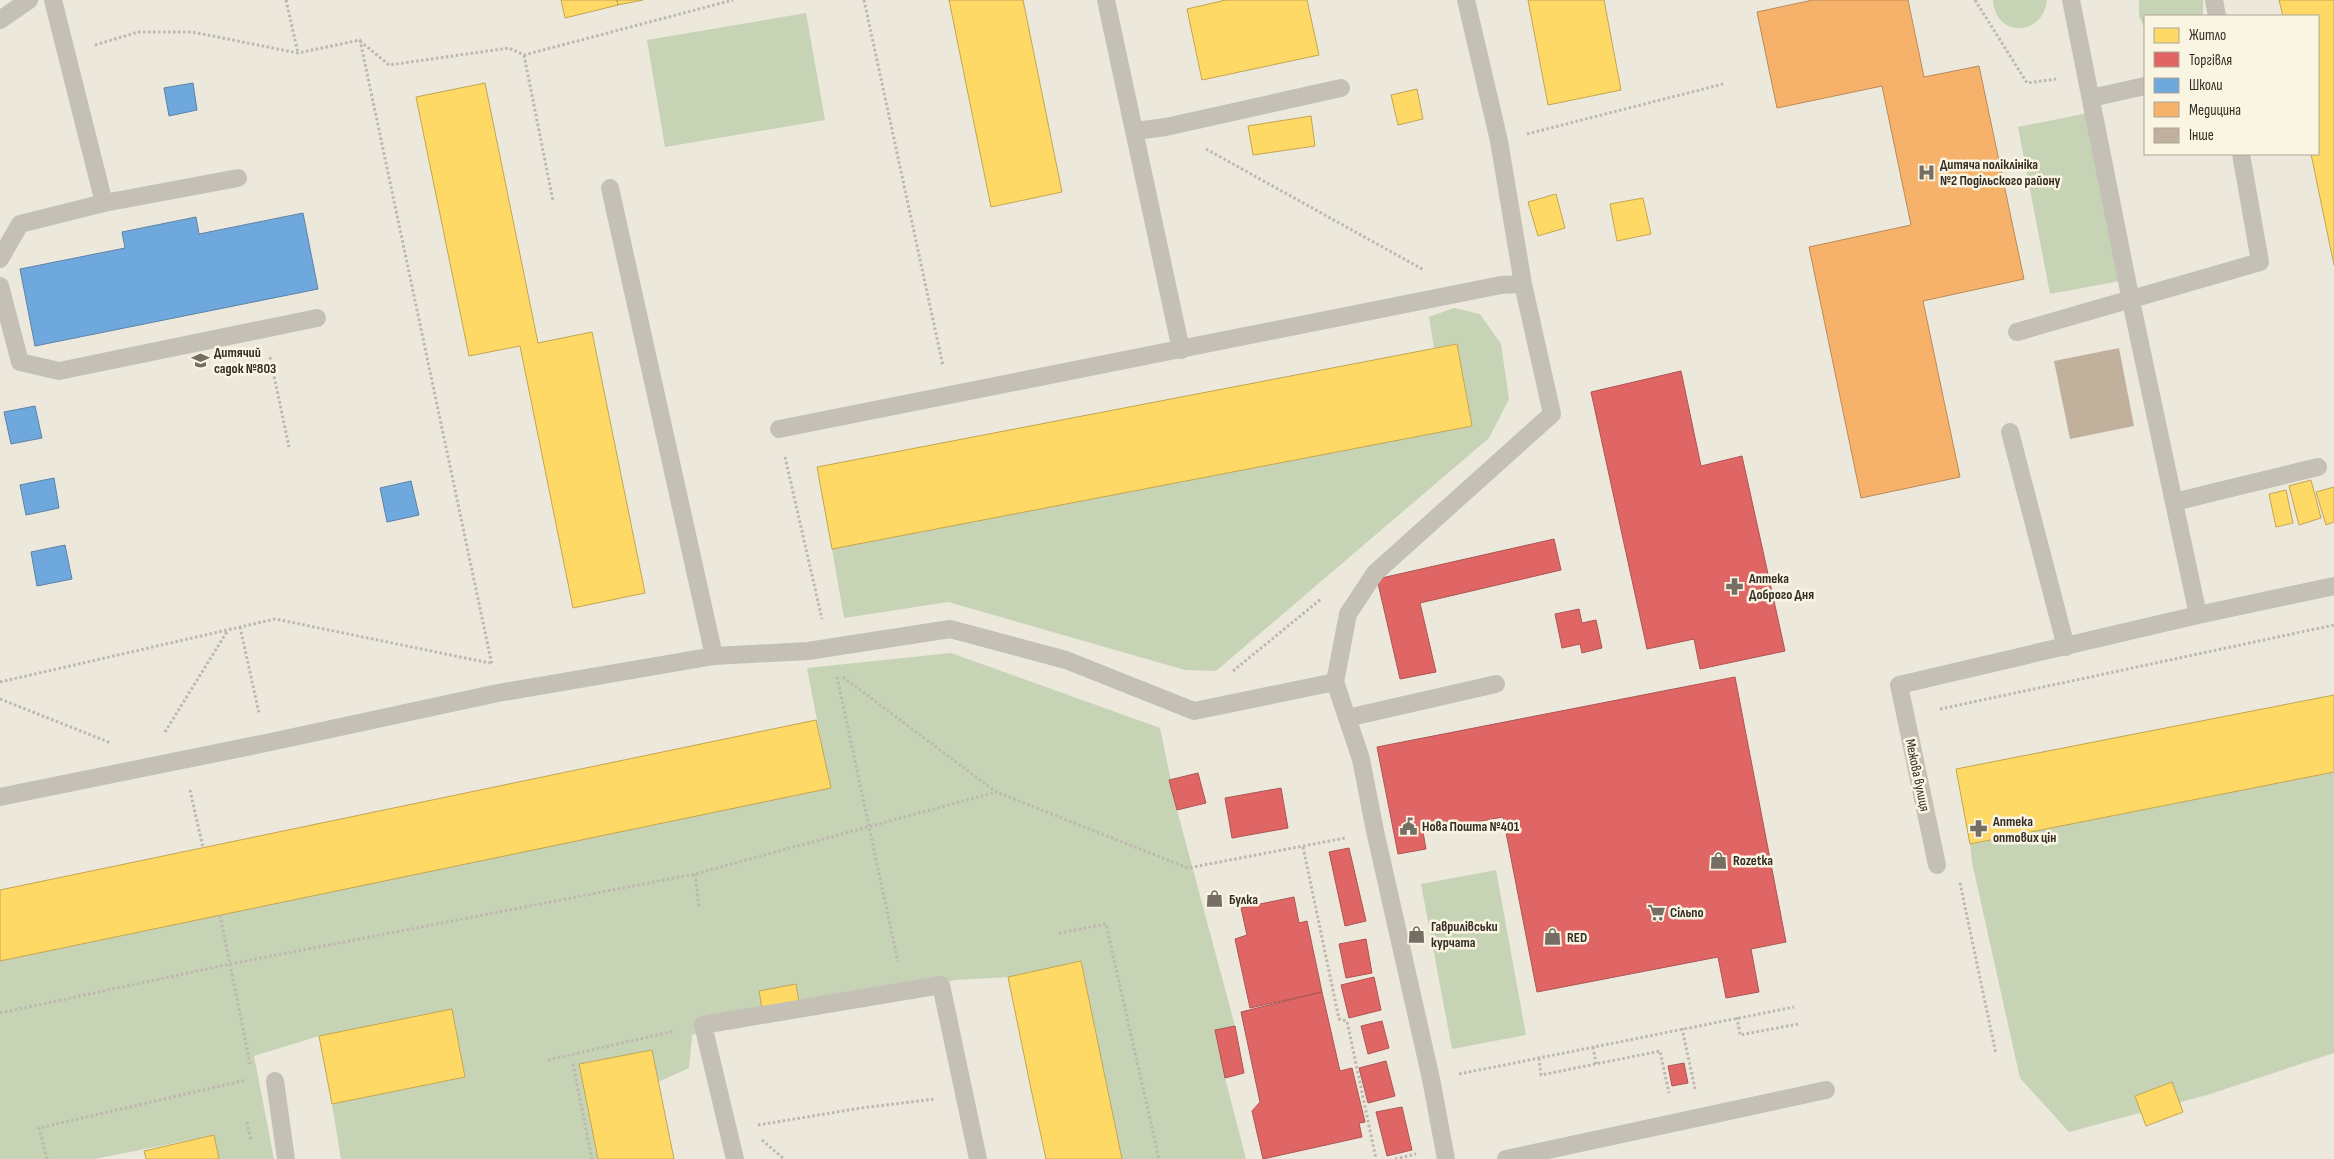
<svg xmlns="http://www.w3.org/2000/svg" width="2334" height="1159" font-family="'Sofia Sans Condensed',sans-serif">
<rect width="100%" height="100%" fill="#ece8dc"/>
<path fill="#c7d3b5" d="M1993,0H2047C2043,37 1995,38 1993,0Z
M2139,0H2203V16H2145V29L2139,16Z
M806,13L825,120L665,147L647,40Z
M2088,113L2120,281L2050,294L2018,127Z
M1454,308L1480,314L1501,344L1509,399L1489,438L1216,671L1185,670L948,602L844,618L832,549L1472,426L1457,344L1434,348L1429,317Z
M951,653L1160,728L1177,810L1235,1026L1225,1078L1246,1159H1122L1080,962L1008,977L956,980L692,1035L689,1068L658,1082L652,1050L580,1064L598,1159H341L332,1104L465,1077L452,1009L319,1036L254,1056L274,1159H219L214,1135L95,1159H0V961L830,788L807,668Z
M2334,772V1053L2207,1095L2069,1132L2020,1078L1972,862L1970,844Z
M1496,870L1526,1035L1452,1049L1421,884Z"/>
<path fill="#ffd966" stroke="#c2a552" d="M561,0H617L618,5L565,18Z
M617,0H643L618,5Z
M949,0H1023L1062,192L991,207Z
M1226,0H1307L1319,55L1202,80L1187,9Z
M1528,0H1604L1621,90L1548,105Z
M2279,0H2334V265L2311,154H2318V16H2283Z
M485,83L538,343L592,332L645,593L573,608L520,346L469,356L416,97Z
M1417,89L1423,119L1398,125L1391,95Z
M1311,116L1315,146L1253,155L1248,126Z
M1556,194L1565,228L1538,236L1528,202Z
M1643,198L1651,234L1617,241L1610,204Z
M1457,344L1472,426L832,549L817,467Z
M2311,480L2321,518L2299,525L2289,486Z
M2334,487V522L2326,525L2316,492Z
M2286,490L2293,523L2276,527L2269,494Z
M2334,695V772L1970,844L1956,769Z
M816,720L831,788L0,961V890Z
M1081,961L1122,1159H1046L1031,1089L1008,977Z
M796,984L799,1003L762,1009L759,991Z
M452,1009L465,1077L332,1104L319,1036Z
M652,1050L674,1159H598L579,1064Z
M2172,1082L2183,1112L2146,1126L2135,1096Z
M214,1135L219,1159H146L144,1151Z"/>
<path fill="#e06666" stroke="#ad5552" d="M1681,371L1701,466L1742,456L1785,651L1700,669L1694,639L1647,649L1591,392Z
M1554,539L1561,570L1420,603L1436,672L1400,679L1377,579Z
M1579,609L1582,623L1596,620L1602,648L1582,653L1580,644L1562,648L1555,614Z
M1735,677L1786,942L1751,949L1759,992L1726,998L1718,957L1537,992L1503,817L1423,832L1426,849L1398,854L1377,747Z
M1198,773L1206,803L1177,810L1169,780Z
M1281,788L1288,828L1232,838L1225,798Z
M1349,848L1366,921L1345,926L1329,852Z
M1294,897L1299,923L1307,921L1322,992L1250,1008L1235,939L1247,935L1241,908Z
M1366,939L1372,973L1346,978L1339,944Z
M1374,977L1381,1010L1349,1018L1341,985Z
M1322,992L1340,1071L1352,1068L1365,1122L1359,1123L1362,1137L1263,1159L1252,1111L1260,1102L1241,1012Z
M1382,1021L1389,1048L1368,1054L1361,1026Z
M1235,1026L1244,1073L1225,1078L1215,1030Z
M1386,1061L1395,1096L1368,1103L1359,1068Z
M1684,1063L1688,1083L1672,1086L1668,1066Z
M1402,1107L1412,1150L1387,1156L1376,1112Z"/>
<path fill="#6fa8dc" stroke="#5e83a5" d="M193,83L197,110L169,116L164,88Z
M303,213L318,289L35,346L20,269L125,248L122,232L196,217L199,234Z
M35,406L42,438L11,444L4,412Z
M54,478L59,508L26,515L20,485Z
M411,481L419,515L387,522L380,488Z
M65,545L72,579L37,586L31,552Z"/>
<path fill="#f6b26b" stroke="#bc8a56" d="M1813,0H1908L1924,77L1979,66L2024,279L1923,301L1960,477L1861,498L1809,247L1911,225L1882,86L1777,108L1757,12Z"/>
<path fill="#c1b09c" d="M2119,348L2134,426L2070,439L2054,361Z"/>
<g fill="none" stroke-linecap="round" stroke-linejoin="round">
<path stroke="#bdb8af" stroke-width="3" stroke-dasharray="2.5 2.5" stroke-linecap="butt" d="M286,0L298,53
M864,0L943,366
M1975,0L2027,83L2056,79
M360,41L389,65L509,48L524,55L733,0
M95,45L138,32H192L298,53L360,40L492,665
M524,55L553,201
M1527,134L1723,84
M1206,149L1424,270
M270,357L289,447
M785,457L822,619
M240,627L259,713
M1233,671L1321,599
M837,677L898,962
M843,677L996,792L1188,868L1345,838
M0,682L275,619L490,663
M0,699L111,743
M1940,709L2334,625
M165,732L228,630
M190,790L203,848
M1303,847L1339,1019L1347,1021L1376,1159
M695,874L699,907
M1960,883L1996,1054
M220,915L250,1064
M1059,933L1106,924L1159,1159
M0,1013L230,964L695,874L996,792
M1737,1017L1740,1035L1798,1024
M1682,1028L1695,1089
M1593,1047L1596,1064
M1539,1058L1541,1075L1660,1051L1669,1093
M548,1060L674,1031
M573,1064L592,1159
M1459,1074L1794,1007
M247,1122L251,1141
M758,1125L861,1108L935,1099
M762,1140L784,1159
M47,1159L39,1128L246,1080
M1395,1159L1416,1154"/>
<path stroke="#c4c0b6" stroke-width="18" d="M53,0L104,203L238,178
M1106,0L1181,350
M2071,0L2131,301L2198,615
M2214,0L2217,16
M0,20L29,0
M2091,98L2145,86
M1135,131L1166,127L1341,88
M610,188L714,656
M0,259L20,224L104,203
M0,286L20,362L59,371L317,318
M2017,332L2260,262L2241,154
M779,429L1501,285L1523,284
M2010,432L2066,647
M2174,502L2318,467
M1347,718L1496,684
M0,797L266,743L498,693L714,656L808,651L950,629L1066,660L1194,711L1335,682
M1937,865L1899,685L2198,615L2334,586
M275,1081L286,1159
M735,1159L703,1025L941,985L978,1159
M1446,1159L1431,1079L1375,831L1361,759L1335,682L1348,614L1375,573L1552,414L1523,284L1499,141L1466,0
M1506,1159L1826,1090"/>
</g>
<defs>
<symbol id="hospital-bare" viewBox="-9 -9 18 18"><path d="M-5-5h3v3.5h4V-5h3V5h-3V1.5h-4V5h-3Z" fill="#756e65" stroke="#faf5e2" stroke-width="2.5" paint-order="stroke"/></symbol>
<symbol id="school-bare" viewBox="-9 -9 18 18"><path d="M0-5L7-2L0 1L-7-2ZM-4 1L0 2.5L4 1V4Q0 6-4 4Z" fill="#756e65" stroke="#faf5e2" stroke-width="2.5" paint-order="stroke"/></symbol>
<symbol id="pharmacy-bare" viewBox="-9 -9 18 18"><path d="M-2-6h4v4h4v4h-4v4h-4v-4h-4v-4h4Z" fill="#756e65" stroke="#faf5e2" stroke-width="2.5" paint-order="stroke"/></symbol>
<symbol id="civic-bare" viewBox="-9 -9 18 18"><path d="M-.6-6.5H3V-4.5H.6V-3L4-1V1h2V6H-6V1h2V-1L-.6-3ZM-1.2 2.5V6h2.4V2.5Z" fill="#756e65" stroke="#faf5e2" stroke-width="2.5" paint-order="stroke"/></symbol>
<symbol id="shop-bare" viewBox="-9 -9 18 18"><path d="M-5-2.5h2.3a2.7 3.5 0 0 1 5.4 0H5L5.5 6h-11ZM-1.5-2.5h3a1.5 2.3 0 0 0-3 0Z" fill="#756e65" stroke="#faf5e2" stroke-width="2.5" paint-order="stroke"/></symbol>
<symbol id="supermarket-bare" viewBox="-9 -9 18 18"><path d="M-6-5.5h2.5l.6 2H6L4.5 2H-2.5L-4.4-4H-6ZM-1.5 3.2a1.3 1.3 0 1 0 .1 0ZM3 3.2a1.3 1.3 0 1 0 .1 0Z" fill="#756e65" stroke="#faf5e2" stroke-width="2.5" paint-order="stroke"/></symbol>
</defs>
<g fill-rule="evenodd">
<use href="#hospital-bare" x="1914" y="160" width="25" height="25"/>
<use href="#school-bare" x="188" y="348" width="25" height="25"/>
<use href="#pharmacy-bare" x="1722" y="574" width="25" height="25"/>
<use href="#civic-bare" x="1396" y="814" width="25" height="25"/>
<use href="#pharmacy-bare" x="1966" y="816" width="25" height="25"/>
<use href="#shop-bare" x="1706" y="848" width="25" height="25"/>
<use href="#shop-bare" x="1202" y="886" width="25" height="25"/>
<use href="#supermarket-bare" x="1644" y="900" width="25" height="25"/>
<use href="#shop-bare" x="1404" y="922" width="25" height="25"/>
<use href="#shop-bare" x="1540" y="924" width="25" height="25"/>
</g>
<g text-anchor="middle" stroke-width="5" stroke-linejoin="round" paint-order="stroke">
<g font-size="14" font-weight="bold" fill="#352d25" stroke="#faf5e2" text-anchor="start">
<text x="1940" y="169">Дитяча поліклініка<tspan x="1940" dy="16">№2 Подільского району</tspan></text>
<text x="214" y="357">Дитячий<tspan x="214" dy="16">садок №803</tspan></text>
<text x="1749" y="583">Аптека<tspan x="1749" dy="16">Доброго Дня</tspan></text>
<text x="1993" y="826">Аптека<tspan x="1993" dy="16">оптових цін</tspan></text>
<text x="1422" y="831">Нова Пошта №401</text>
<text x="1733" y="865">Rozetka</text>
<text x="1229" y="904">Булка</text>
<text x="1670" y="917">Сільпо</text>
<text x="1431" y="931">Гаврилівськи<tspan x="1431" dy="16">курчата</tspan></text>
<text x="1567" y="942">RED</text>
</g>
<g font-size="14" fill="#352d25" stroke="#faf5e2">
<text transform="translate(1918 775) rotate(78)" y="5">Межова вулиця</text>
</g>
</g>
<rect x="2144" y="15" width="175" height="140" fill="#faf5e2" stroke="#aba596"/>
<rect x="2154" y="28" width="25" height="15" fill="#ffd966" stroke="#aba596"/>
<text x="2189" y="40" font-size="15" fill="#352d25">Житло</text>
<rect x="2154" y="52" width="25" height="15" fill="#e06666" stroke="#aba596"/>
<text x="2189" y="65" font-size="15" fill="#352d25">Торгівля</text>
<rect x="2154" y="78" width="25" height="15" fill="#6fa8dc" stroke="#aba596"/>
<text x="2189" y="90" font-size="15" fill="#352d25">Школи</text>
<rect x="2154" y="102" width="25" height="15" fill="#f6b26b" stroke="#aba596"/>
<text x="2189" y="115" font-size="15" fill="#352d25">Медицина</text>
<rect x="2154" y="128" width="25" height="15" fill="#c1b09c" stroke="#aba596"/>
<text x="2189" y="140" font-size="15" fill="#352d25">Інше</text>
</svg>
